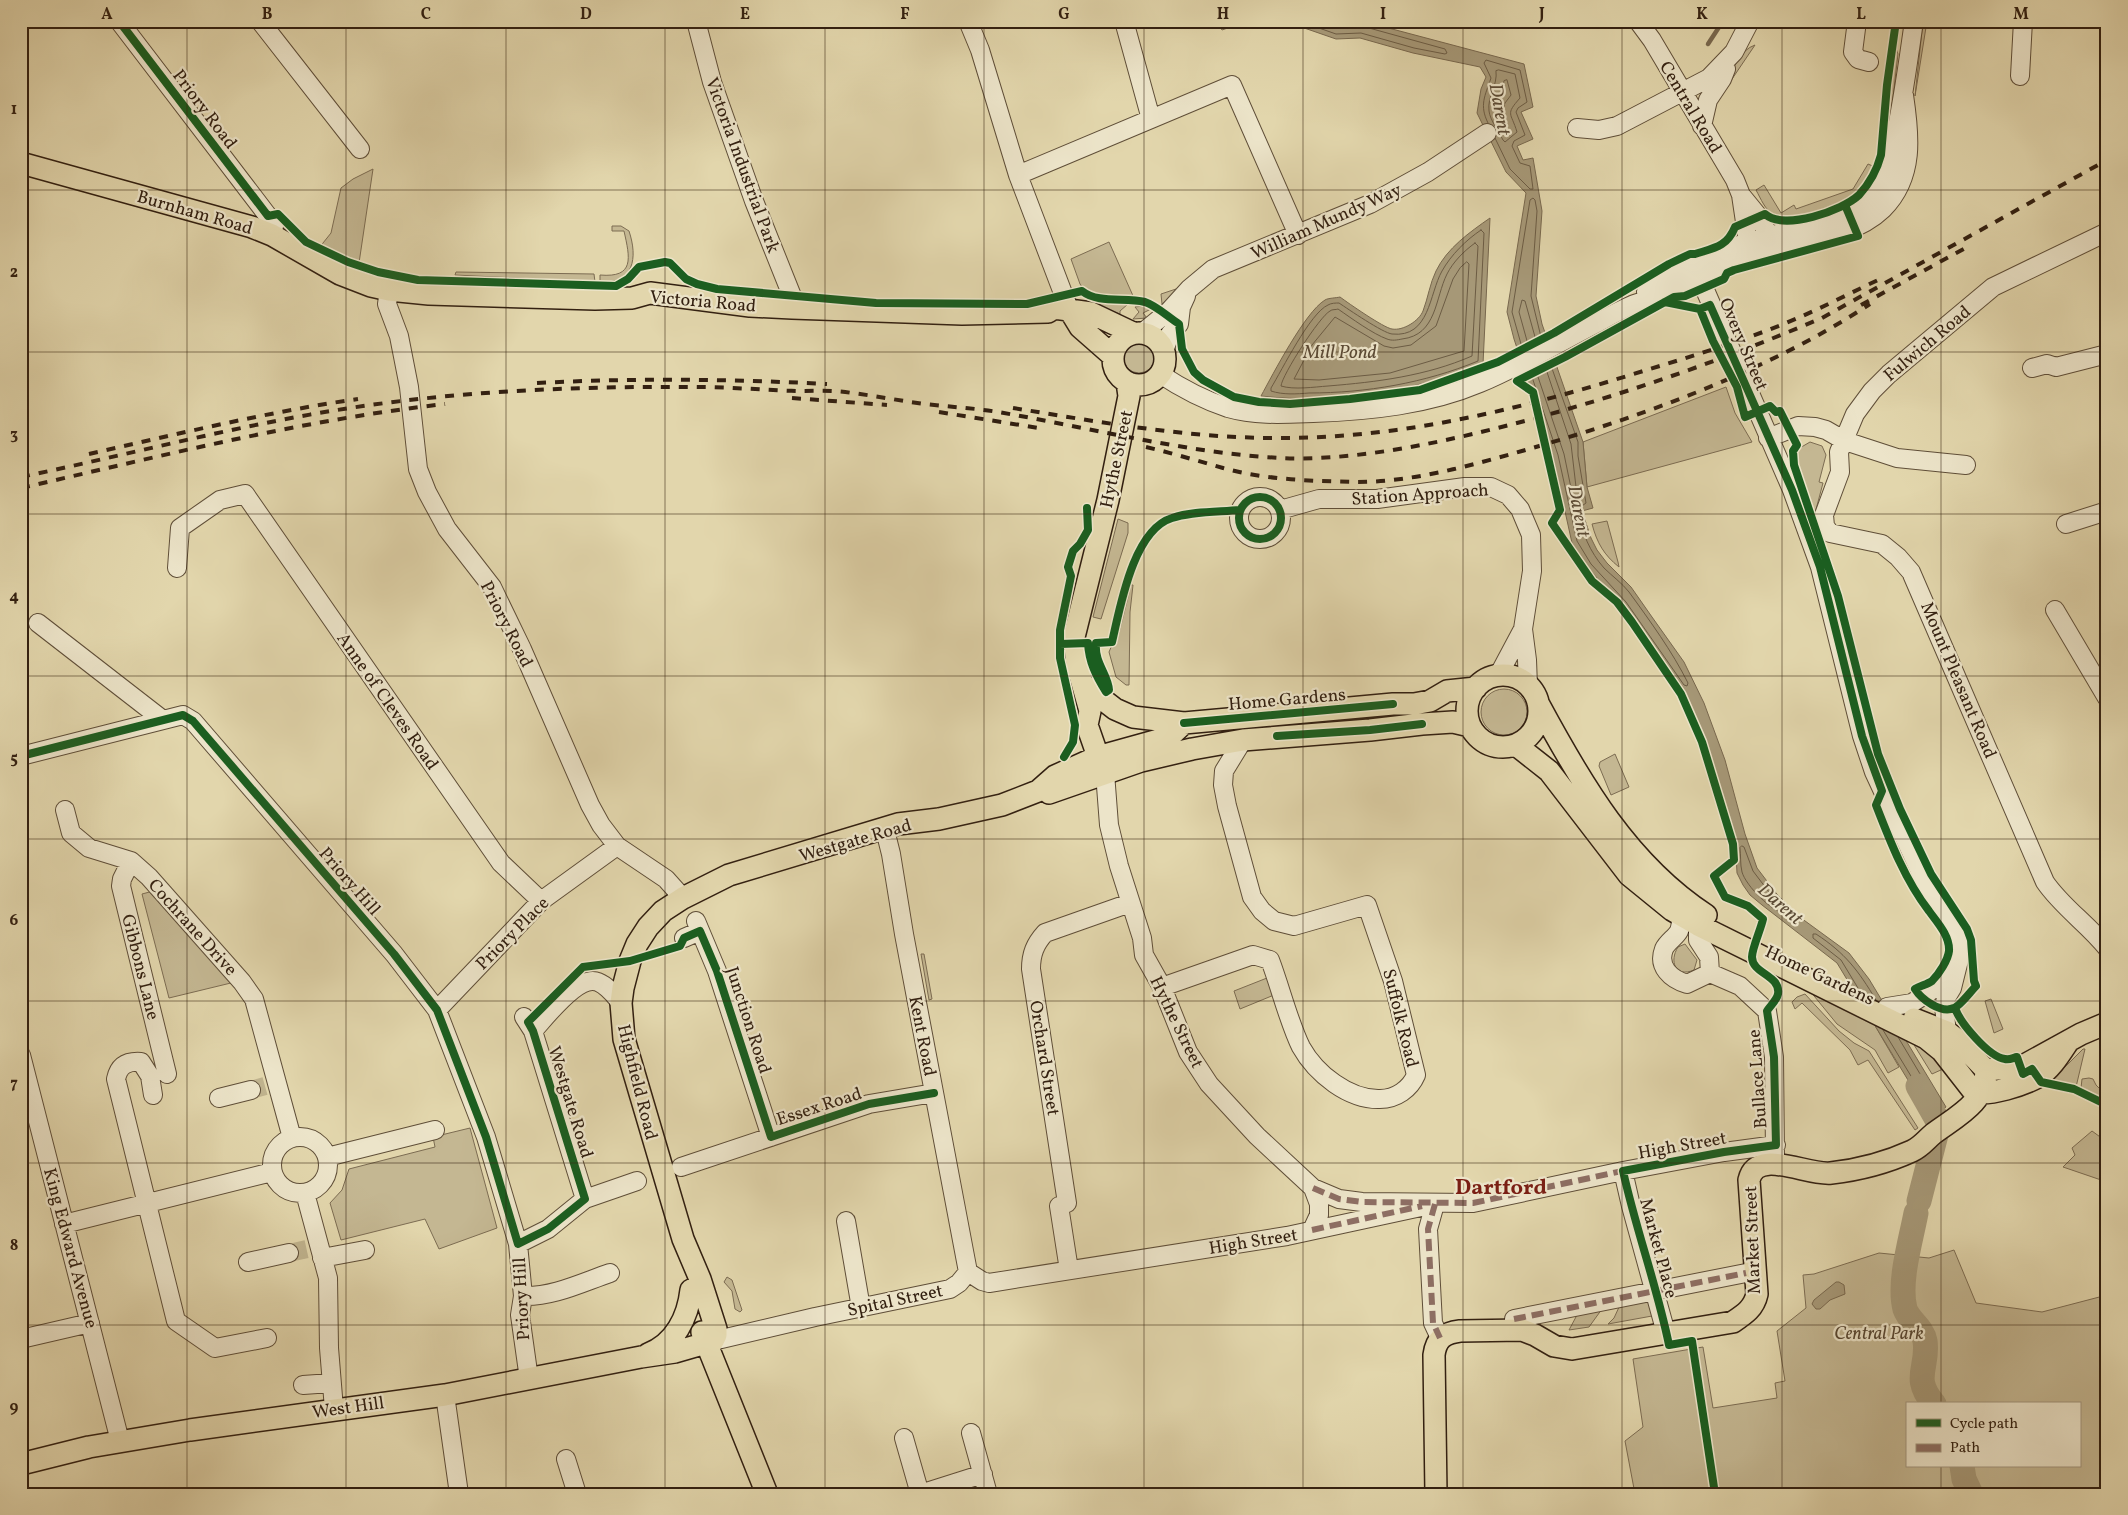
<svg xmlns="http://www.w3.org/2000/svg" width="2128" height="1515" font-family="Vollkorn,serif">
<rect width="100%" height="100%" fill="#e2d6ac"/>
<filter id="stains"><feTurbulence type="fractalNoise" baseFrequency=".004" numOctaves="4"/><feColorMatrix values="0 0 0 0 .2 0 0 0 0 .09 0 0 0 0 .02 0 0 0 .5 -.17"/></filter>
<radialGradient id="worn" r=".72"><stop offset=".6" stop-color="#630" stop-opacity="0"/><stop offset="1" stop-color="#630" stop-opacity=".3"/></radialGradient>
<path fill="#c4b792" stroke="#7c6c52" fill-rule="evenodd" d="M1216,21H1234L1236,25L1222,30Z
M1923,21H1927L1915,96Z
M1755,45L1730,82L1727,80C1734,68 1740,50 1755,45Z
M1896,48L1898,54L1887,149L1878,181L1867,190C1896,151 1882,93 1896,48Z
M1868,164L1875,167C1869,177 1863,188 1854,195C1839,208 1793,226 1774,215C1765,210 1761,199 1756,190L1764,185L1781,213L1794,205L1796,209L1853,189Z
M373,169L359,263L319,248L331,233L341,188L353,179Z
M612,226H621L629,231C638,258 634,284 600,282V275C635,278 630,258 624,231H612Z
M1109,242L1134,298L1093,294L1085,291L1080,284L1071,259Z
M456,272L594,274L595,282L455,275Z
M1176,289L1177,293L1162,304L1161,294Z
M1093,300L1126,303L1128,304L1120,311V314L1093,304Z
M1143,306L1151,309L1143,313L1147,318L1133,319L1139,312L1135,307Z
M1123 357a16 16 0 1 1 32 0a16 16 0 1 1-32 0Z
M1726,387L1735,413L1752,442L1587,487L1583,442Z
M1810,442L1822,446L1826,455L1819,482L1823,483L1814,517L1795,458L1798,449Z
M1118,519L1128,523V533L1101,619L1093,617Z
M1607,521L1618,562L1619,567C1604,555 1597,543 1592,524Z
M1131,585H1133L1130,612L1129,685H1126L1116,677L1109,652L1112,645H1116Z
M1481 712a23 23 0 1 1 46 0a23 23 0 1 1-46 0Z
M1615,754L1629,787L1611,795L1599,766L1600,762Z
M157,890L235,982L169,998L142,894Z
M1685,944L1697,960L1694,970C1675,978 1669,961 1678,947Z
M921,954H924L932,999L929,1000Z
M1267,978L1274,995L1240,1009L1234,991Z
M1810,991L1870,1017L1899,1067L1888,1073L1875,1050L1837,1024Z
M1805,994L1839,1031L1854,1043L1869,1051L1918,1128L1915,1130L1868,1060L1858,1065L1850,1050L1802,1003L1795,1009L1792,1002L1797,997Z
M1991,999L2003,1029L1994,1033L1985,1001Z
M1911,1040L1925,1047L1943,1069L1932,1074Z
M2083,1049H2085L2076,1087L2050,1082Z
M2089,1078L2093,1079L2096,1085L2107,1096V1100L2081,1088L2082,1079Z
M470,1128L497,1228L439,1249L425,1219L341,1240L330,1203L342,1190L349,1169L435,1147L433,1137Z
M2092,1131L2107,1142V1182L2063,1167L2075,1155L2072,1148Z
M1954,1250L1976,1303L2042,1312L2107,1295V1494H1635L1625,1441L1643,1427L1633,1359L1703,1347L1713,1408L1777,1398L1775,1383L1785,1381L1777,1331L1806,1308L1803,1275L1814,1274L1879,1253L1929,1258ZM1907,1404H2079V1466H1907Z
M727,1277L732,1280L742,1310L740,1312L735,1309L732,1291L724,1282Z
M1648,1299L1652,1316L1608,1324L1614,1318L1620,1305Z
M1602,1309L1589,1327L1569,1330L1577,1315Z"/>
<path fill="#a69877" stroke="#78684e" d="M1284,21H1362L1524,64L1533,107L1521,112L1533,139L1517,146L1523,160L1533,158L1542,211L1536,296L1542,324L1583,442L1587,487L1593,508L1582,511L1591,538L1597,550L1607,563L1631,587L1652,617L1684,662L1704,703L1725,760L1745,834L1757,868L1776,893L1801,918L1849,953L1869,979L1946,1107L1931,1118L1837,963L1762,905L1750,895L1743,885L1737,873L1736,854L1712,763L1692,713L1681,689L1622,605L1587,567L1572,543L1553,457L1514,339L1507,312L1526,193L1506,172L1477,113L1481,89L1486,77L1480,67L1413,53L1360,38L1336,39Z
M1490,218L1483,364C1414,391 1336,405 1261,396C1273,374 1305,312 1325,300C1328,298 1336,298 1340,297C1348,303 1384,328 1392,329C1403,331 1419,321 1423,311C1428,298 1430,283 1436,271C1447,248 1470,232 1490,218Z
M1836,1282H1839L1844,1285L1845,1294L1830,1300L1820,1309H1816L1812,1304L1814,1300Z"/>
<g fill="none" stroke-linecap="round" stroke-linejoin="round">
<path stroke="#6c5c44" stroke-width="1" d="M1299,21L1336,34L1361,33L1414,48L1445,54L1447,53L1445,49L1369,28L1366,26L1365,21
M1499,70L1515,74L1520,98C1505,115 1511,112 1517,132L1505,142L1503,140C1499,132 1490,120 1489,111C1487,97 1498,85 1496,71Z
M1507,80L1511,95L1505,103L1502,112L1500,113L1497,109L1504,81Z
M1488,123C1479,105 1485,96 1491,78L1484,63L1486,60L1520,70L1527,102L1518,108L1516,112L1525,135L1514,141L1512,146L1520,163L1530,166L1533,189H1530L1510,169L1495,138
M1481,230L1484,233L1478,361C1425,383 1366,393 1309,393C1297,394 1283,395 1271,391V388C1282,370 1310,313 1328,305C1331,303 1336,303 1339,303C1348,309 1383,333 1392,334C1430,338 1429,294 1442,271C1451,255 1466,240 1481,230Z
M1475,243L1478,246L1472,356C1426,376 1377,382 1328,386C1314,387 1294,390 1281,386C1282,375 1320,316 1330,311C1332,309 1336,310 1338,309C1351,318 1373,334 1387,339C1392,341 1397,340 1402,339C1437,335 1435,298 1447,274C1453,262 1464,251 1475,243Z
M1467,262L1469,264L1464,351L1390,373L1319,380L1294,379L1312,345L1335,317L1384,346L1393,348L1411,345L1436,326L1453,279L1460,268Z
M1529,348L1519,312L1522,300L1525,301L1537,344
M1523,351L1512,312L1530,200L1533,198L1535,200L1537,211L1531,296L1542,341
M1535,368L1564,454L1571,488L1574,489L1576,487L1571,444L1544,363
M1530,371L1558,455L1577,541L1591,564L1626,602L1684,685L1687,686L1688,683C1672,651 1650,621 1629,592C1622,583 1612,576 1604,568C1590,552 1582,533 1578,512L1579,508L1586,503L1578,456V442L1549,360
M1742,846L1744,847L1753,871L1772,896L1787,911L1786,914C1772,912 1746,886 1742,872C1740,864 1741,856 1740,848Z
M1861,993L1841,960L1813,938V934H1816C1845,953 1858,970 1876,1000
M1883,1030L1931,1109L1934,1110L1938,1104L1898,1037"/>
<path stroke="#78684e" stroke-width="4.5" d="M1708,44L1723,21"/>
<path stroke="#a69877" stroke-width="25" d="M1918,1086L1939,1123L1919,1201
M1916,1213C1911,1240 1898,1282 1905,1309C1909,1321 1923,1328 1925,1341C1929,1368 1911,1377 1934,1404
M1962,1466L1964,1479L1971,1494"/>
<path stroke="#bfb28d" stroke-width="18" stroke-dasharray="18 9" stroke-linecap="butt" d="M251,1090L265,1086
M289,1253L307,1249"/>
<defs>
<path id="minor" d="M119,21L268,216L274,226L272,235
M260,21L360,149
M696,21L712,82L754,201L792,296V308
M968,21L980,50L1018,175L1069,309
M1124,21L1151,119
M1638,21L1652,40L1735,180L1741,195L1748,242L1758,248
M1857,21L1853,52L1858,59L1869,62
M2020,76L2023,21
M1702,126L1708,100L1722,79L1726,69
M1577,128L1599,130L1617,126L1709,78L1734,52L1750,21
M1018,175L1232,85L1298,235
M1741,195L1759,217L1769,236L1766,247
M2107,232L1993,287L1889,374L1872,391L1855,414L1839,452L1840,472L1824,515L1825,526L1830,533L1882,544L1898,557L1911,572L2045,882C2062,907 2088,924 2107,948
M1690,267L1702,283L1792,490L1820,567L1862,736L1874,772L1932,897L1952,926L1957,939L1959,960L1952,988L1946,998L1944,1007L1947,1032
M389,290L387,304L399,336L409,387L418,469L427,492L447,529L492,587L522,649L590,805L601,825L617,846L666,879L683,898
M1646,292L1677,274L1736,246L1849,213C1861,207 1871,200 1878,189C1888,176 1890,158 1894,142C1903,102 1908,62 1914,21
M1142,333L1169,311L1189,289L1213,269L1370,204L1428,172L1487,133
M1164,351L1170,334L1179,324L1181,307L1186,296
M2032,368L2047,364L2056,367L2107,354
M1160,374C1181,388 1204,400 1228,408C1256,416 1285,414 1313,413C1370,411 1428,405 1480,383C1521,366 1558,343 1597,323C1608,317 1620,310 1632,305C1641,301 1650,300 1658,297C1685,287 1710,273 1736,262C1781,243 1848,243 1883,209C1915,177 1910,135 1904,95
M1768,438L1798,426L1815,427L1826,430L1845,441L1897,458L1966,465
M1239 518a21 21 0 1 1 42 0a21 21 0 1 1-42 0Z
M1280,510L1319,499H1377L1465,487H1491L1508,495L1520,509L1531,535L1532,571L1523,629L1527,660L1528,686
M2066,524L2107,511
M177,568L180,528L220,500L245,494L501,863L541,901
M2055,610L2107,698
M38,623L163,720
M1498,676L1523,629
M21,756L183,715L193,721L394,954L437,1010L486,1137L518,1244L523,1296L520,1315L529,1379
M1105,773L1109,825L1119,866L1142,938L1144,955L1162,987L1188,1052L1209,1084L1257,1136L1313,1188L1319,1204V1215L1312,1230
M65,810L71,833L89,848L131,861L149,877L242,982L254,999L292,1138
M885,830L891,854L904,934L968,1272
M131,861L122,879L121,886L167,1074
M1682,915C1681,920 1681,926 1679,931C1676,937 1667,942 1664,949C1657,967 1671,979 1687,984L1710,973L1709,957L1698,940V925
M696,921L717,971L771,1137
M684,938L700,931
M1710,973L1740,986L1767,1011L1774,1057L1775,1155
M1162,987L1253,955L1270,960C1280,986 1289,1023 1301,1047C1316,1074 1349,1100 1380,1099C1396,1099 1410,1089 1416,1075L1393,981L1367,905L1294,926L1274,921L1262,911L1252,897L1227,806L1223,785L1224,771L1243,740
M1887,1007L1912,1003L1929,992L1956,970
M437,1010L541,901L617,846
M524,1017L533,1031L585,1199
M533,1031C546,1017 578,974 598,982C608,986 615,996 621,1003
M21,1055L120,1441
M153,1095L150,1076L141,1062C127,1061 119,1065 116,1079L176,1321L215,1348L267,1338
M219,1098L251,1090
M272 1165a28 28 0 1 1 56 0a28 28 0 1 1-56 0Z
M327,1157L435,1130
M681,1167L869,1104L934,1093
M1623,1171L1631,1206L1666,1333
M1313,1188L1339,1199L1362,1202L1473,1203L1623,1171L1724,1152L1776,1145
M305,1193L328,1278L329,1348L334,1409
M1435,1204L1428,1229L1433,1323L1440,1338
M846,1221L861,1308
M64,1224L272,1172
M518,1244L548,1229L585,1199L637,1181
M322,1258L365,1250
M248,1262L289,1253
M1069,1270L1059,1206L1067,1203L1031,969C1031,954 1035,944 1045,933L1130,903
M968,1272L982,1281L989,1283L1287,1236L1435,1204
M523,1296C553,1297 581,1283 610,1273
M1514,1319L1746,1273
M21,1339L90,1323
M713,1341L815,1317L950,1289L959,1283L968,1272
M303,1385L331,1383
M445,1395L459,1494
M971,1433L988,1494
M904,1438L920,1494
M566,1459L577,1494
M920,1494L983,1474"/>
<path id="major" d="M21,163L252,227L272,235L340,274L371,286L389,290L429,294L595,299L632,298L650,293L750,306L792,308L962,314L1048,312L1054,308L1091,313L1133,333
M1069,309L1080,327L1113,356
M1113 359a26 26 0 1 1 52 0a26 26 0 1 1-52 0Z
M1467 711a36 36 0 1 1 72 0a36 36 0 1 1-72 0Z
M1084,685L1115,709L1133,717L1184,723L1393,704H1414L1430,701L1447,691L1476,688
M1538,703C1581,783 1628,864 1706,915
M1516,745L1549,771L1629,875L1672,910L1698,925L1926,1038L1942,1051L1974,1092C1990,1096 2023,1085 2038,1077C2051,1069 2060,1054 2068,1042
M1102,768L1087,725L1090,711L1077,665L1074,637L1108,500L1129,396L1127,382
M1049,793L1141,761L1192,749L1243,740L1370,730L1422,724L1453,722L1470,726
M1914,1019L1947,1032L1955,1038L1986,1070
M1986,1070L2021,1067L2081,1034L2107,1023
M702,1332L767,1494
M648,1354C675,1344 688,1317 691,1290
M21,1464L89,1447L190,1430L445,1395L641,1357L675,1352L713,1341L716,1335V1329L700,1279L683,1239L624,1039L621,1003L623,988L630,961L637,944L648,927L663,911L683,898L729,875L898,824L939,819L1002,805L1038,791L1055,776L1097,757L1169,737L1184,723
M1436,1494L1434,1355C1436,1339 1444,1333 1460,1331L1522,1330L1535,1335L1554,1346L1572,1349L1733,1322C1745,1314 1754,1308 1757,1294L1749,1180C1757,1147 1807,1176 1831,1173C1858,1170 1888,1162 1912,1151C1921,1147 1926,1140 1933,1134C1957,1116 1986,1103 1986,1070"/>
</defs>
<use href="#minor" stroke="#5f4e38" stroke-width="20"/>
<use href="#major" stroke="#332011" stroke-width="24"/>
<use href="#minor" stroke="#ece4c9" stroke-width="18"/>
<use href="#major" stroke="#e2d6ac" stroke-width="21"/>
<path stroke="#332011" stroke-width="4" stroke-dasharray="9 9" stroke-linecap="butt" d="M1861,305L1969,246
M537,383C634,378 730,379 827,384
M792,398L887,405
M1013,408C1099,422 1188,438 1276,438C1396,439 1513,411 1627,376C1679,360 1731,345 1781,325C1814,312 1846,295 1878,280
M939,412L1045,429
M1146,447C1172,453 1198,461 1223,468C1266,480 1313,481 1357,482C1412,482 1469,466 1522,451C1641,417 1766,372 1870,304
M89,454C178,434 267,412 358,399
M21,477C127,455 231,427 337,410C455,391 576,386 696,387C729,387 763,390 797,391C815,391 834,390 852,393C877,396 901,401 925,404C950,407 974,408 998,412C1092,428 1186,453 1281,458C1344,461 1419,447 1481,432C1598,404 1711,365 1822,318L2107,160
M21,488C162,456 301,420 445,404"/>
<path stroke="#8d6e63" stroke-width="6" stroke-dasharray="12 6" stroke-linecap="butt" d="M1313,1188L1339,1199L1362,1202L1473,1203L1627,1170
M1435,1204L1428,1229L1433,1323L1440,1338
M1312,1230L1422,1206
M1514,1319L1746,1273"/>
<defs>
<path id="cycleway" d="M119,21L268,216L278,214L306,242L348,262L378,272L418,280L616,286L628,279L639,267L665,262L670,263L686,279L697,284L717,289L876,303L1027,304L1082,291C1098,304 1125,297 1145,302C1157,306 1168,317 1179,324L1182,349L1194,372L1203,380L1234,397L1259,402L1290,404L1350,399L1420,390L1498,362L1554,333L1669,264L1690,254H1695C1714,248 1727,247 1735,227L1765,214C1784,231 1842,211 1859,195C1870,183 1877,170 1881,155L1887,85L1896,21
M1665,302L1700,309L1710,305L1792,490L1820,567L1862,736L1882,791L1876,805C1890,841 1905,880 1929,911C1937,922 1950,936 1949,951C1948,960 1939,974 1932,981C1928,984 1920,986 1915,989C1921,999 1941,1014 1954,1008C1960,1006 1971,991 1976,986L1974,981L1971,940L1967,929L1931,874L1900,809L1878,754L1838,596L1794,465L1793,451L1797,445L1780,411L1776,412L1770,406L1745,417L1737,387L1713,341L1700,309
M1239 518a21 21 0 1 1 42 0a21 21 0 1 1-42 0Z
M1060,644L1088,643C1089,662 1096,676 1106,692L1109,690C1108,674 1094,663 1096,643L1112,642C1120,608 1133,530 1172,518C1193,511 1218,512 1240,510
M1184,723L1393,704
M1277,736L1370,730L1422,724
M21,756L183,715L193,721L394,954L437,1010L486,1137L518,1244L548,1229L585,1199L533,1031L528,1022L583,967L630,961L680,946L684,938L700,931L717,971L771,1137L869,1104L934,1093
M1064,757L1073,742L1075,725L1060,658V630L1071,576L1068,567L1073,551L1080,544L1088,530L1087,508
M1955,1008C1960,1023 1989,1057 2005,1059C2009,1060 2013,1058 2017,1057L2023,1074L2032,1069L2041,1082L2074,1089L2107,1105
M1715,1494L1692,1341L1669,1345C1657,1286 1636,1230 1623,1171L1724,1152L1776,1145L1774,1057L1767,1011C1770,1006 1777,1000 1778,994C1781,975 1752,974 1752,957C1752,948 1761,929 1763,919L1748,906L1725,897L1714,876L1734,860L1733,844L1702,742L1681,694L1632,622L1617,602L1592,581L1552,523L1560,510L1533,392L1517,381L1565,357L1674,297L1685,296L1724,279L1727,273L1734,270L1858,236L1845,205"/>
</defs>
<use href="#cycleway" stroke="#ece4c9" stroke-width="11"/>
<use href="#cycleway" stroke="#1b5e20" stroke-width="8"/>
</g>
<path fill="none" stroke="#332011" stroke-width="1" stroke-opacity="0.55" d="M187,21V1494M346,21V1494M506,21V1494M665,21V1494M825,21V1494M984,21V1494M1144,21V1494M1303,21V1494M1463,21V1494M1622,21V1494M1782,21V1494M1941,21V1404M21,190H2107M21,352H2107M21,514H2107M21,676H2107M21,839H2107M21,1001H2107M21,1163H2107M21,1325H2107M1941,1466V1494"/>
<g text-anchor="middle" stroke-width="4.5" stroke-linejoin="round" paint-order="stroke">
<g font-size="18" fill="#332011" stroke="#ece4c9">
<text transform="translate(1691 107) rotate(59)" y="6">Central Road</text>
<text transform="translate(205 109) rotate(53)" y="6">Priory Road</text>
<text transform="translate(743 165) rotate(70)" y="6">Victoria Industrial Park</text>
<text transform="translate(195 212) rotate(16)" y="6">Burnham Road</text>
<text transform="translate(1326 221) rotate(-24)" y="6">William Mundy Way</text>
<text transform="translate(703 301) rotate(5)" y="6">Victoria Road</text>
<text transform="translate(1927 343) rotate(-40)" y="6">Fulwich Road</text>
<text transform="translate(1744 344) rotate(67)" y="6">Overy Street</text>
<text transform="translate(1116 459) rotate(-78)" y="6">Hythe Street</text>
<text transform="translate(1420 494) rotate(-4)" y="6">Station Approach</text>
<text transform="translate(507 624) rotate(63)" y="6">Priory Road</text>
<text transform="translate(1959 680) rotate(67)" y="6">Mount Pleasant Road</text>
<text transform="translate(1287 699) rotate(-5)" y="6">Home Gardens</text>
<text transform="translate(388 701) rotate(55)" y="6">Anne of Cleves Road</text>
<text transform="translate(855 840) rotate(-16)" y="6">Westgate Road</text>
<text transform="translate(350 881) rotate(49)" y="6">Priory Hill</text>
<text transform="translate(193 927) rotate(48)" y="6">Cochrane Drive</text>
<text transform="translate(512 933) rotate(-45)" y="6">Priory Place</text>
<text transform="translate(141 967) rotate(76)" y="6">Gibbons Lane</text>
<text transform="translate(1820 975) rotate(25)" y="6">Home Gardens</text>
<text transform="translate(1401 1018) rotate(76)" y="6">Suffolk Road</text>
<text transform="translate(749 1020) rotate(72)" y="6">Junction Road</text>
<text transform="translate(1177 1022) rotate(64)" y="6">Hythe Street</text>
<text transform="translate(923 1036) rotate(79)" y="6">Kent Road</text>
<text transform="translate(1045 1058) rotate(81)" y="6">Orchard Street</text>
<text transform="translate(1757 1079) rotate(-94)" y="6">Bullace Lane</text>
<text transform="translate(638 1082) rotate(76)" y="6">Highfield Road</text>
<text transform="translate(571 1102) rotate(73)" y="6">Westgate Road</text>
<text transform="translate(819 1106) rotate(-18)" y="6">Essex Road</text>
<text transform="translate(1682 1145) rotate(-10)" y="6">High Street</text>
<text transform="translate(1752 1240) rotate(-92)" y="6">Market Street</text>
<text transform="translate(1253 1241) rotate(-9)" y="6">High Street</text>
<text transform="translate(71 1248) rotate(75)" y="6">King Edward Avenue</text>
<text transform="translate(1659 1248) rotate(75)" y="6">Market Place</text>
<text transform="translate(521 1299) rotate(-93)" y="6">Priory Hill</text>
<text transform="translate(895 1300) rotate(-12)" y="6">Spital Street</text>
<text transform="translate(348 1407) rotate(-8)" y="6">West Hill</text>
</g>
<g font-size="18" font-style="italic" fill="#574631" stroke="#ece4c9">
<text x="1879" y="1339">Central Park</text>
</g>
<g font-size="19" font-style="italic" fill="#5b4a35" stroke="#ece4c9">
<text transform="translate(1501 109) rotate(80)" y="7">Darent</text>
<text x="1340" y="358">Mill Pond</text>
<text transform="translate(1580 511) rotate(79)" y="7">Darent</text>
<text transform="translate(1781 903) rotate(41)" y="7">Darent</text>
</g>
<g font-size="22" font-weight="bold" fill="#7a1f14" stroke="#ece4c9">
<text x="1501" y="1194">Dartford</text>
</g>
</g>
<rect width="2128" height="1515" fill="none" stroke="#e2d6ac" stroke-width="55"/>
<rect x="1906" y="1402" width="175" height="65" fill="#ece4c9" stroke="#a2967f"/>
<rect x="1916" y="1419" width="25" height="8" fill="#1b5e20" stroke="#a2967f"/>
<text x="1950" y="1428" font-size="15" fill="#332011">Cycle path</text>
<rect x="1916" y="1444" width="25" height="8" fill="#8d6e63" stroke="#a2967f"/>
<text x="1950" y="1452" font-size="15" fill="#332011">Path</text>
<rect x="28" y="28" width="2072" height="1460" fill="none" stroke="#332011" stroke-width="2"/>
<g font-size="16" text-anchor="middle" font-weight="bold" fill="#332011">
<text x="107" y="19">A</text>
<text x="267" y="19">B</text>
<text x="426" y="19">C</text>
<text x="586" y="19">D</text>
<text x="745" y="19">E</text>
<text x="905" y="19">F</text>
<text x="1064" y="19">G</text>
<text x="1223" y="19">H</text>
<text x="1383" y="19">I</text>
<text x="1542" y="19">J</text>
<text x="1702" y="19">K</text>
<text x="1861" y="19">L</text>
<text x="2021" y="19">M</text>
<text x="14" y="114">1</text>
<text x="14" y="277">2</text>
<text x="14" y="439">3</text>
<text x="14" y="601">4</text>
<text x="14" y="763">5</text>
<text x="14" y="925">6</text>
<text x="14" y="1088">7</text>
<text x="14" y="1250">8</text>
<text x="14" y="1412">9</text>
</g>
<rect width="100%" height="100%" filter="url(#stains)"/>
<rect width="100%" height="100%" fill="url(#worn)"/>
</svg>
